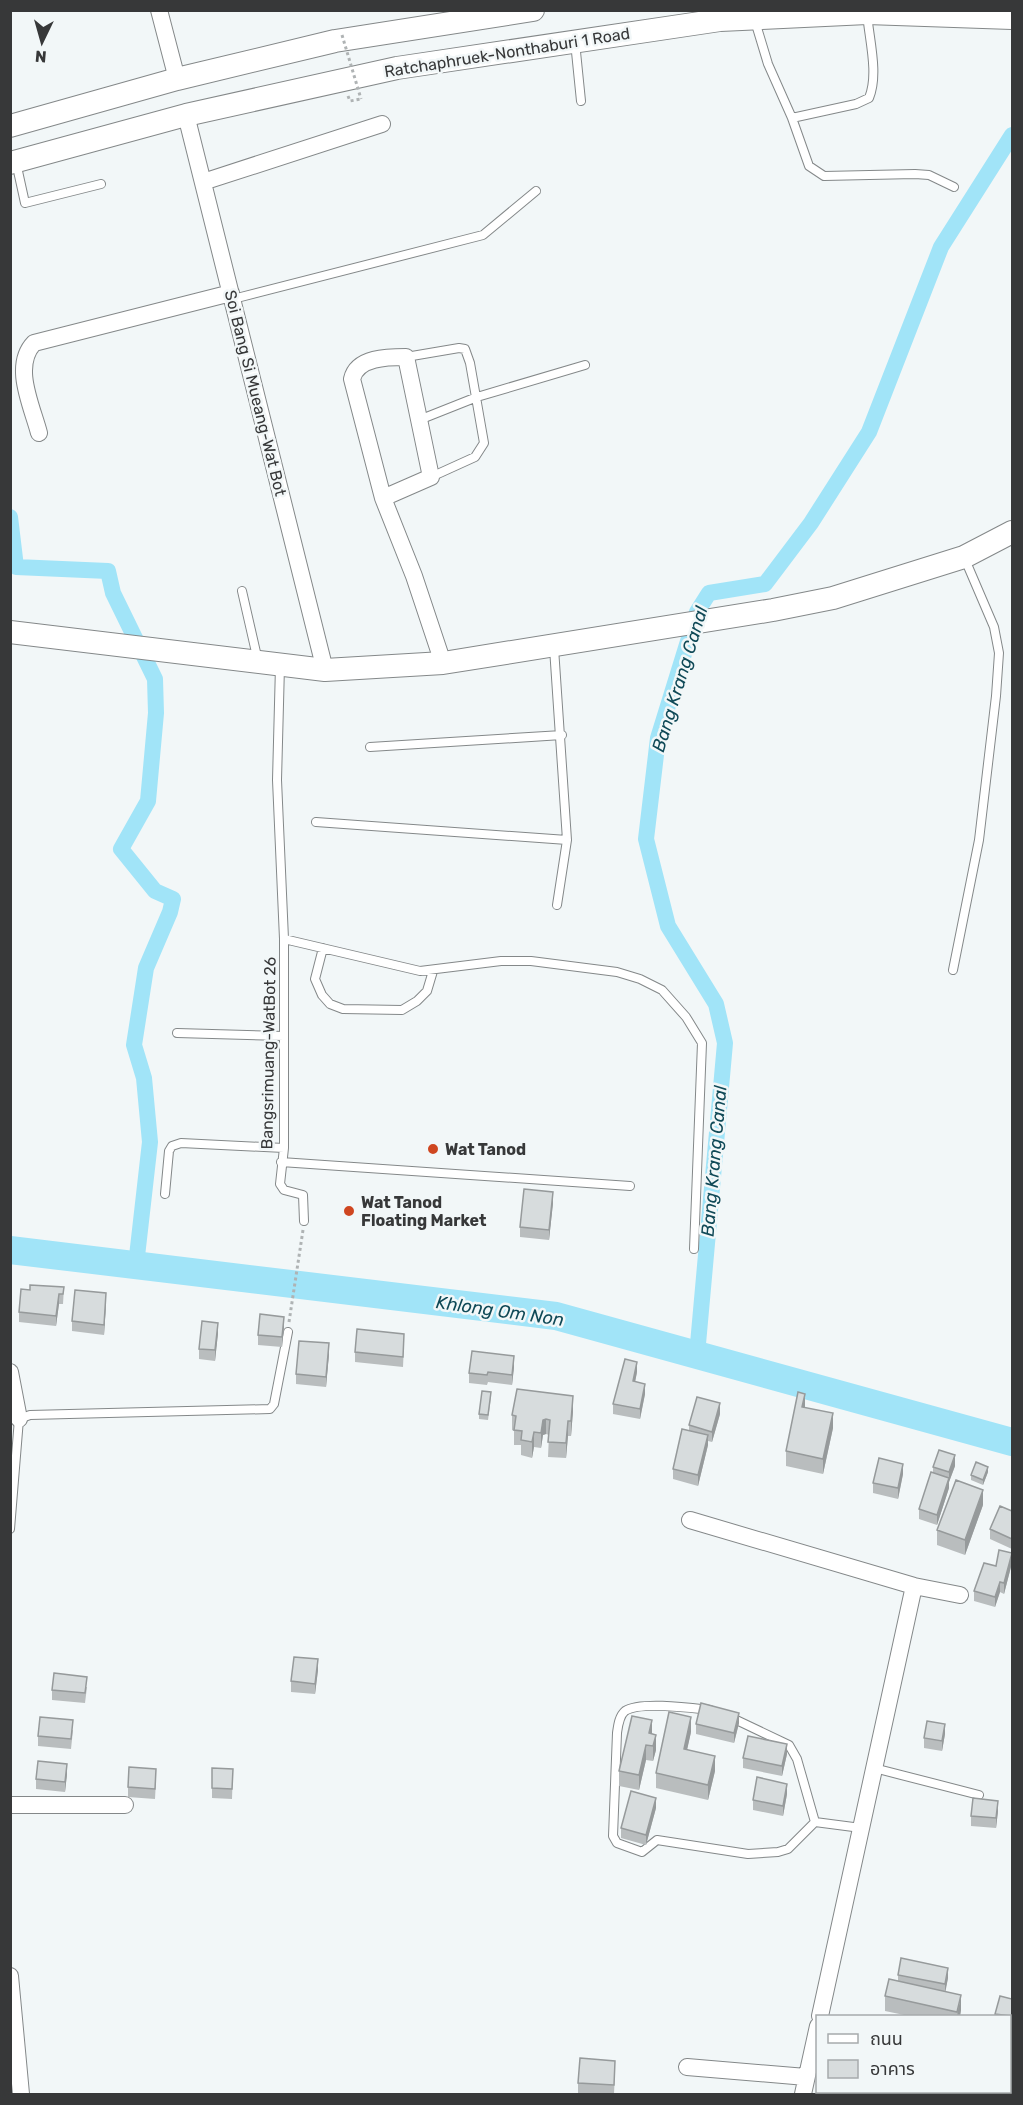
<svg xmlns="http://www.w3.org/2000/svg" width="1023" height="2105" font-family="Rubik,'Noto Sans Thai',sans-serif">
<rect width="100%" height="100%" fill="#f2f7f8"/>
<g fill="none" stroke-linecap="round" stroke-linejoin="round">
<path stroke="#a1e4f8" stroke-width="16" d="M10,517L16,567L108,571L113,593L155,679L156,713L148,801L121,849L155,891L173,899L170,912L146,968L134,1045L144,1078L150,1142L136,1265
M697,1355L725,1043L716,1004L668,926L646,839L658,738L697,612L709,593L765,584L811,523L869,432L941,247L1012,135"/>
<path stroke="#a1e4f8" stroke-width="28" d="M10,1250L556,1316L1012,1442"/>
<defs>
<path id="lane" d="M755,21L768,64L792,118L856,104L869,98C879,74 869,39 867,13
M575,42L581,101
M792,118L809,166L824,176L915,174L929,175L954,187
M16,162L25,203L101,184
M233,299L483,235L536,191
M406,357L459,348L465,349L470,363L484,443L475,457L431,477
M419,420L477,397L585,365
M242,591L258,661
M554,648L567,840L557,905
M280,666L277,780L284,939V1148L280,1184L284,1190L303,1195L304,1221
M370,747L562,735
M316,822L567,840
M284,939L420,971L501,961H531L617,972L640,979L662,990L686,1017L702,1043L694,1249
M323,948L315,979L322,995L330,1004L343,1009L402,1010L417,1001L427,991L433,971
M953,970L979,840L996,696L999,653L994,627L964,557
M177,1033L284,1036
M281,1162L630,1186
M165,1194L169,1151L172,1146L181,1143L284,1148
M10,1529L19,1419L30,1415L270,1409L274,1404L288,1332
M710,1710C692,1708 640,1701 625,1711C619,1716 618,1726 617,1733L613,1836L617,1843L642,1852L657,1840L748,1854L778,1852L788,1849L815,1822L861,1828
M728,1716L789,1745L797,1759L815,1822
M874,1768L979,1795"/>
<path id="street" d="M159,10L177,79
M186,115L325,670
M203,182L382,124
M39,433C32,406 12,366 34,343L231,293
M383,498L431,477L406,357C388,357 357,357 352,379L383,498L414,576L443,663
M10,1372L19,1419
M690,1520L914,1586L960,1595
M10,1805H125
M10,1976L21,2094
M820,2016L914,1586
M1010,2048L1012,2049
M687,2067L806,2077
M803,2094L818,2026"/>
<path id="secondary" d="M10,126L177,79L335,41L533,10
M10,163L186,115L397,68L720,20L867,13L1012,18
M10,632L325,670L443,663L773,610L833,598L964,557L1012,532"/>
</defs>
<use href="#lane" stroke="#848889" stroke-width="10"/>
<use href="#street" stroke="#848889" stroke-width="18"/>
<use href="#secondary" stroke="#848889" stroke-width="24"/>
<path stroke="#afb3b4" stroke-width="3" stroke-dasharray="3 3" stroke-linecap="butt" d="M348,96L350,101L361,99
M289,1322L303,1230"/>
<use href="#lane" stroke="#fff" stroke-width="8"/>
<use href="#street" stroke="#fff" stroke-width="16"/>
<use href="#secondary" stroke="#fff" stroke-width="22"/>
<path stroke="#afb3b4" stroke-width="3" stroke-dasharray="3 3" stroke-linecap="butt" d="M342,35L361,99"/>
</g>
<path fill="#b9bdbe" d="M553,1203L549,1240L520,1237V1227Z
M64,1287L63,1304H59L56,1326L19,1322V1312L30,1290Z
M106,1303L104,1335L72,1331V1321Z
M284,1327L282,1347L258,1345V1335Z
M218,1333L215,1361L199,1359V1349Z
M404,1344L403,1367L355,1362V1352Z
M329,1354L326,1387L296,1384V1374Z
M514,1367L512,1385L488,1382L487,1385L469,1383V1373Z
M637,1372L635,1382L645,1394L640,1419L613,1414V1404Z
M491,1397L488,1420L479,1419V1414Z
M805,1407L833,1428L823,1474L786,1466V1451Z
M573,1411L571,1436H568L566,1458L548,1457L549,1435L546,1434L543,1435L541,1448L534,1447L532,1458L521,1455V1445H514V1431L512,1430V1415Z
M720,1414L712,1442L708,1441V1445L698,1486L673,1479V1469L689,1431V1425Z
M955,1466L949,1482V1488L937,1525L919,1519V1509L933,1473V1467Z
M988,1472L983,1485L971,1480V1475Z
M903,1474L898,1499L873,1493V1483Z
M983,1505L965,1555L937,1545V1530Z
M1012,1511V1549L990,1539V1529Z
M1012,1563L1004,1594L1000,1592L995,1607L974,1601V1591Z
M318,1670L315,1694L291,1692V1681Z
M87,1687L85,1703L52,1700V1690Z
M739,1723L734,1743L696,1734V1724Z
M73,1730L71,1749L38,1746V1736Z
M691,1732L687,1749L715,1771L708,1800L656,1788V1773Z
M652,1734L656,1750L653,1761L646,1760L639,1790L619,1786V1771Z
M945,1734L942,1751L924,1748V1738Z
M787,1754L782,1776L743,1768V1758Z
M212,1768L233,1769L232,1799L212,1798Z
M67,1774L65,1792L36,1789V1779Z
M156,1780L155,1799L128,1797V1787Z
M787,1794L783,1816L753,1810V1800Z
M656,1808L646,1845L621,1838V1828Z
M998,1811L996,1828L971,1826V1816Z
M898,1975L948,1978L945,1991L961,2010L960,2016H909L885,2011V1996L898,1981Z
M1012,1999V2028H1010V2016H995V2014Z
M615,2071L614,2094L578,2093V2083Z
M980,2091H1002L1001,2094H980Z"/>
<path fill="#969a9b" d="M553,1192V1203L549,1240V1230Z
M106,1293V1303L104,1335V1325Z
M59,1294V1304L56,1326V1316Z
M284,1317V1327L282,1347V1337Z
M218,1323V1333L215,1361V1350Z
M329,1343V1354L326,1387V1377Z
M514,1356V1367L512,1385V1375Z
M637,1362V1372L633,1392V1381Z
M645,1384V1394L640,1419V1409Z
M805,1394V1409L802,1407Z
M573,1396V1411L571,1436V1421Z
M720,1403V1414L712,1442V1432Z
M833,1413V1428L823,1474V1459Z
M546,1419V1434L543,1435L541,1448V1433L543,1420Z
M568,1421V1436L566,1458V1443Z
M534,1432V1447L532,1458V1442Z
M708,1435V1445L698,1486V1475Z
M955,1455V1466L949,1482V1472Z
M903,1464V1474L898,1499V1488Z
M988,1467V1472L983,1485V1480Z
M949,1478V1488L937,1525V1515Z
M983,1490V1505L965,1555V1540Z
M1012,1553V1563L1004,1594V1583Z
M1000,1582V1592L995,1607V1597Z
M318,1659V1670L315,1694V1684Z
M739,1713V1723L734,1743V1733Z
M691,1717V1732L684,1764V1749Z
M652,1720V1735L649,1733Z
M945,1724V1734L942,1751V1741Z
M656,1735V1750L653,1761V1746Z
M787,1744V1754L782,1776V1766Z
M646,1745V1760L639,1790V1775Z
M715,1756V1771L708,1800V1785Z
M67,1764V1774L65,1792V1782Z
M787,1784V1794L783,1816V1806Z
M656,1798V1808L646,1845V1835Z
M998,1801V1811L996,1828V1818Z
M948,1968V1978L945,1994V1984Z
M961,1995V2010L960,2016H957Z"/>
<path fill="#d7dcdd" stroke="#969a9b" stroke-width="1.5" d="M524,1189L553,1192L549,1230L520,1227Z
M30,1285L64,1287L63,1294H59L56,1316L19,1312L21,1289L30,1290Z
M75,1290L106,1293L104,1325L72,1321Z
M260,1314L284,1317L282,1337L258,1335Z
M202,1321L218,1323L215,1350L199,1349Z
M357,1329L404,1334L403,1357L355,1352Z
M299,1341L329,1343L326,1377L296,1374Z
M472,1351L514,1356L512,1375L488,1372L487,1375L469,1373Z
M625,1359L637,1362L633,1381L645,1384L640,1409L613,1404Z
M517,1389L573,1396L571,1421H568L566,1443L548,1442L550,1420L546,1419L543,1420L541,1433L534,1432L532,1442L521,1440L522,1431L514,1430L516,1416L512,1415Z
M482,1391L491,1392L488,1415L479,1414Z
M798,1392L805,1394L802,1407L833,1413L823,1459L786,1451Z
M697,1397L720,1403L712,1432L689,1425Z
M682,1429L708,1435L698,1475L673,1469Z
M939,1450L955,1455L949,1472L933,1467Z
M879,1458L903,1464L898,1488L873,1483Z
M976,1462L988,1467L983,1480L971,1475Z
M931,1472L949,1478L937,1515L919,1509Z
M956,1480L983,1490L965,1540L937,1530Z
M1000,1506L1012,1511V1539L990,1529Z
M999,1550L1012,1553L1004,1583L1000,1582L995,1597L974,1591L984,1563L996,1566Z
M294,1657L318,1659L315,1684L291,1681Z
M54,1673L87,1677L85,1693L52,1690Z
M701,1703L739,1713L734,1733L696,1724Z
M669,1712L691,1717L684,1749L715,1756L708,1785L656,1773Z
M632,1716L652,1720L649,1733L656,1735L653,1746L646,1745L639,1775L619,1771Z
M40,1717L73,1720L71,1739L38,1736Z
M927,1721L945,1724L942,1741L924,1738Z
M748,1736L787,1744L782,1766L743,1758Z
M38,1761L67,1764L65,1782L36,1779Z
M129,1767L156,1769L155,1789L128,1787Z
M212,1768L233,1769L232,1789L212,1788Z
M757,1777L787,1784L783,1806L753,1800Z
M631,1791L656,1798L646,1835L621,1828Z
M973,1798L998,1801L996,1818L971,1816Z
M901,1958L948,1968L945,1984L898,1975Z
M889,1979L961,1995L957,2012L885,1996Z
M1000,1996L1012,1999V2018L1010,2017V2016L995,2014Z
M580,2058L615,2061L614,2085L578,2083Z"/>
<g fill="#cf4620" stroke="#f2f7f8" stroke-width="2">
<circle cx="433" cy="1149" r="6"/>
<circle cx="349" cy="1211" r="6"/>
</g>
<g text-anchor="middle" stroke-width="5" stroke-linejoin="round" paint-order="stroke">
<g font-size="16" fill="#373839" stroke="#f2f7f8">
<text transform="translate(507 52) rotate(-9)" y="6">Ratchaphruek-Nonthaburi 1 Road</text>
<text transform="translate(256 393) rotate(76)" y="6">Soi Bang Si Mueang-Wat Bot</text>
<text transform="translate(268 1053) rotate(-89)" y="6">Bangsrimuang-WatBot 26</text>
</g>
<g font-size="16" font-weight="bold" fill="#373839" stroke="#f2f7f8" text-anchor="start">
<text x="445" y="1155">Wat Tanod</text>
<text x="361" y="1208">Wat Tanod<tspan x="361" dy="18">Floating Market</tspan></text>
</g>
<g font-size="18" font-style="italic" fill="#0f4957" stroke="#f2f7f8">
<text transform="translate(680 679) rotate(-73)" y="6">Bang Krang Canal</text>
<text transform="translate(714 1161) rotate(-85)" y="6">Bang Krang Canal</text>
<text transform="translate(500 1311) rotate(8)" y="6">Khlong Om Non</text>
</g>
</g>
<rect width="1023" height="2105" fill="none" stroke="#373839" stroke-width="24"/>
<rect x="816" y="2015" width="195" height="78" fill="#f2f7f8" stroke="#a7abac" stroke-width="1.5"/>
<rect x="828" y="2034" width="30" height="9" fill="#ffffff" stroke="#a7abac" stroke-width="1.5"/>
<text x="870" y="2045" font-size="18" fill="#373839">ถนน</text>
<rect x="828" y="2060" width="30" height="18" fill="#d7dcdd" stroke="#a7abac" stroke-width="1.5"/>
<text x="870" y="2075" font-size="18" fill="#373839">อาคาร</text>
<g transform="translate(42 42) rotate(185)" stroke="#f2f7f8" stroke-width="4.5" paint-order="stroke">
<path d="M0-4.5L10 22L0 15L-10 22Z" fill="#373839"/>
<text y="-9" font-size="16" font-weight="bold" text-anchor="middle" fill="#373839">N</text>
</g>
</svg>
